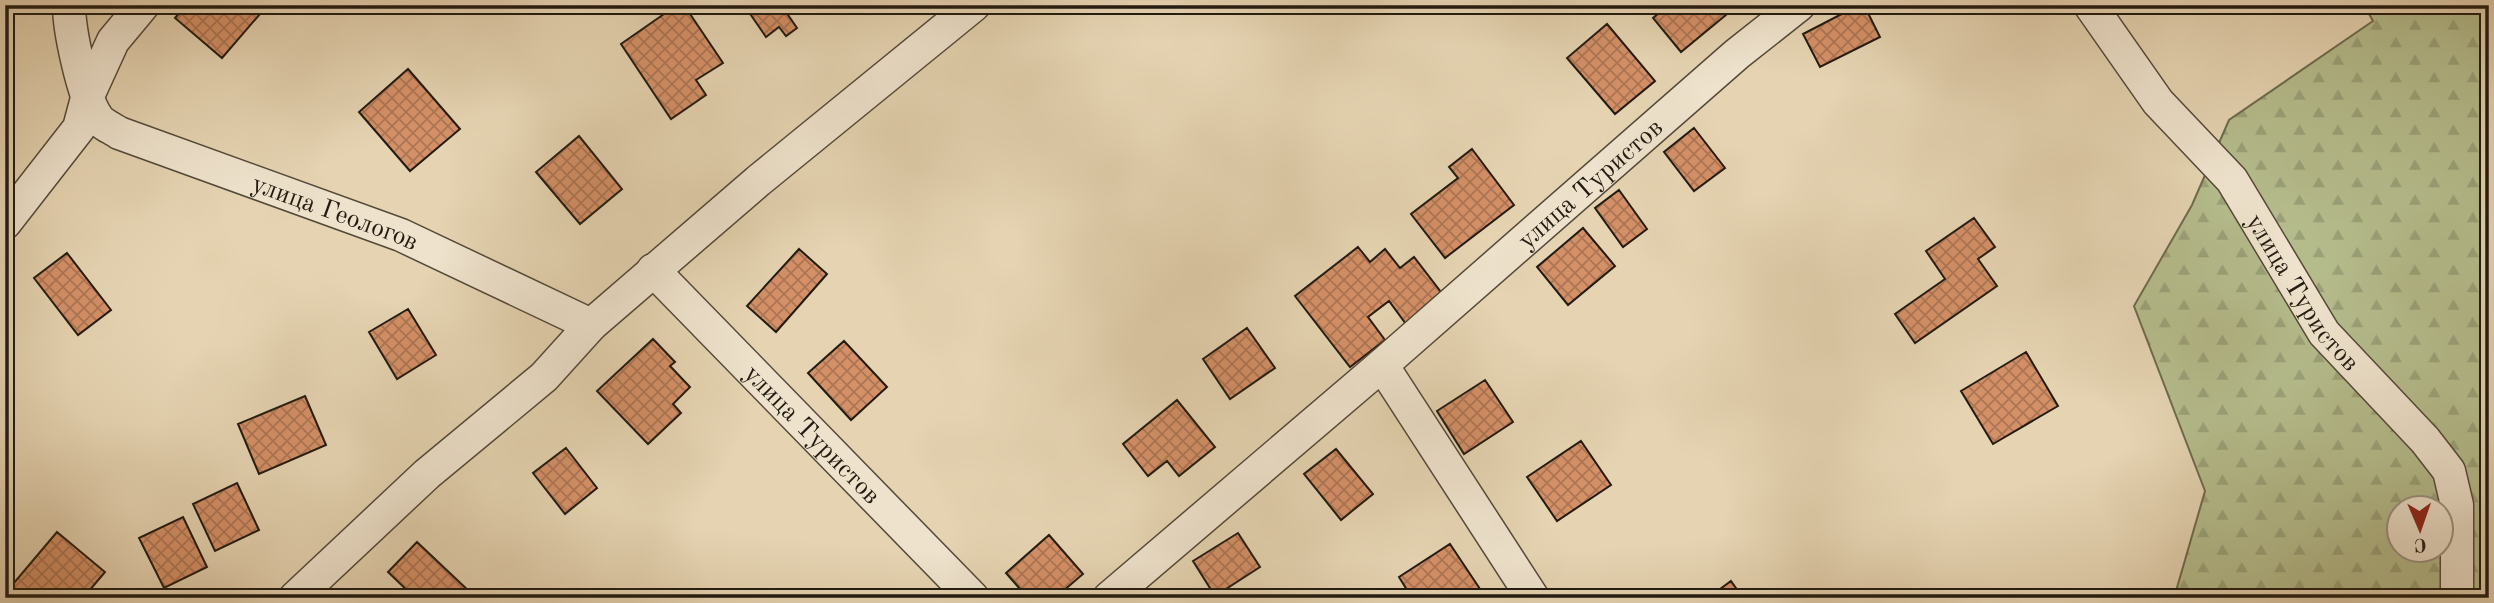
<svg xmlns="http://www.w3.org/2000/svg" width="2494" height="603" font-family="'Old Standard TT',serif">
<defs>
<pattern id="forest-firs" width="22" height="20" patternUnits="userSpaceOnUse" patternTransform="scale(1.75)"><rect width="22" height="20" fill="#b5bc8c"/><path d="M5 1l3.5 6h-7zM16 11l3.5 6h-7z" fill="#9ba178"/></pattern>
<pattern id="building-cross-hatch" width="8" height="8" patternUnits="userSpaceOnUse" patternTransform="scale(1.75)"><rect width="8" height="8" fill="#d49067"/><path d="M0 0l8 8M0 8l8-8" fill="none" stroke="#ac7553"/></pattern>
</defs>
<rect width="100%" height="100%" fill="#e5d3b1"/>
<filter id="stains"><feTurbulence type="fractalNoise" baseFrequency=".00286" numOctaves="4"/><feColorMatrix values="0 0 0 0 .2 0 0 0 0 .09 0 0 0 0 .02 0 0 0 .5 -.17"/></filter>
<radialGradient id="worn" r=".72"><stop offset=".6" stop-color="#630" stop-opacity="0"/><stop offset="1" stop-color="#630" stop-opacity=".3"/></radialGradient>
<path fill="url(#forest-firs)" stroke="#6c6c4e" stroke-width="2" fill-rule="evenodd" d="M2364,5H2489V598H2174L2205,491L2134,306L2192,205L2229,120L2373,21ZM2400,508H2442V550H2400Z"/>
<path fill="url(#building-cross-hatch)" stroke="#221b11" stroke-width="2" d="M186,5H264L266,7L222,58L175,18Z
M677,5H684L723,63L696,80L706,95L671,119L621,44Z
M744,5H790L784,9L797,28L786,36L779,27L766,37Z
M1669,5H1738L1681,52L1653,18Z
M1859,5H1864L1880,37L1820,67L1803,34Z
M1607,24L1655,81L1615,114L1567,58Z
M408,69L460,129L410,171L359,112Z
M1694,128L1725,168L1694,191L1664,152Z
M579,136L622,189L580,224L536,172Z
M1472,149L1514,205L1445,258L1411,214L1458,178L1449,167Z
M1619,190L1647,229L1623,247L1595,208Z
M1974,218L1995,247L1978,259L1997,286L1915,343L1895,314L1945,279L1926,251Z
M1583,228L1615,266L1568,305L1537,267Z
M1358,247L1370,262L1385,249L1400,268L1414,257L1444,296L1406,324L1389,301L1368,317L1385,340L1350,367L1295,296Z
M799,249L827,274L776,332L747,306Z
M67,253L111,310L78,335L34,278Z
M408,309L436,355L397,379L369,332Z
M1247,328L1275,368L1230,399L1203,359Z
M653,339L675,362L670,366L690,387L673,404L681,413L648,444L597,391Z
M844,341L887,387L851,420L808,373Z
M2026,352L2058,406L1993,444L1961,391Z
M1485,380L1513,422L1464,454L1437,411Z
M305,396L326,445L259,474L238,424Z
M1177,400L1215,447L1179,476L1167,461L1148,476L1123,444Z
M1581,441L1611,485L1557,521L1527,477Z
M566,448L597,488L565,514L533,473Z
M1336,449L1373,494L1341,520L1304,474Z
M237,483L259,530L215,551L193,504Z
M183,517L207,567L164,588L139,538Z
M57,532L105,572L83,598H17L8,590Z
M1238,533L1260,567L1215,596L1193,561Z
M1049,535L1083,574L1055,598H1028L1006,573Z
M417,542L473,595L471,598H415L388,572Z
M1450,544L1486,598H1412L1399,577Z
M1731,581L1743,598H1708Z"/>
<g fill="none" stroke-linecap="round" stroke-linejoin="round">
<defs>
<g id="street">
<path id="s1" d="M69,5C69,30 83,97 97,117C101,124 112,128 119,133L401,235L591,325"/>
<path id="s2" d="M2090,5L2158,102L2232,180L2324,333L2425,440L2449,471L2457,505V598"/>
<path d="M5,223L79,128L87,98L113,41L143,5"/>
<path id="s3" d="M653,270L973,598"/>
<path d="M1382,365L1533,598"/>
<path d="M295,598L427,474L544,377L591,325L758,181L974,5"/>
<path id="s4" d="M1109,598L1382,365L1737,54L1799,5"/>
</g>
</defs>
<use href="#street" stroke="#534939" stroke-width="35"/>
<use href="#street" stroke="#eee2cc" stroke-width="32"/>
</g>
<g text-anchor="middle" stroke-width="5" stroke-linejoin="round" paint-order="stroke">
<g font-size="26" fill="#221b11" stroke="#eee2cc">
<text dy="9" stroke="none"><textPath href="#s4" startOffset="635">улица Туристов</textPath></text>
<text dy="9" stroke="none"><textPath href="#s1" startOffset="374">улица Геологов</textPath></text>
<text dy="9" stroke="none"><textPath href="#s2" startOffset="359">улица Туристов</textPath></text>
<text dy="9" stroke="none"><textPath href="#s3" startOffset="229">улица Туристов</textPath></text>
</g>
</g>
<rect width="2494" height="603" fill="none" stroke="#e5d3b1" stroke-width="28"/>
<rect x="7" y="7" width="2480" height="589" fill="none" stroke="#221b11" stroke-width="3.5"/>
<rect x="14" y="14" width="2466" height="575" fill="none" stroke="#221b11" stroke-width="2"/>
<g transform="translate(2420 529) rotate(178)"><circle r="33" fill="#eee2cc" stroke="#9c9281" stroke-width="2"/>
<path d="M0-5L12 26L0 18L-12 26Z" fill="#8f2418"/>
<text y="-10" font-size="19" font-weight="bold" text-anchor="middle" fill="#221b11">С</text>
</g>
<rect width="100%" height="100%" filter="url(#stains)"/>
<rect width="100%" height="100%" fill="url(#worn)"/>
</svg>
